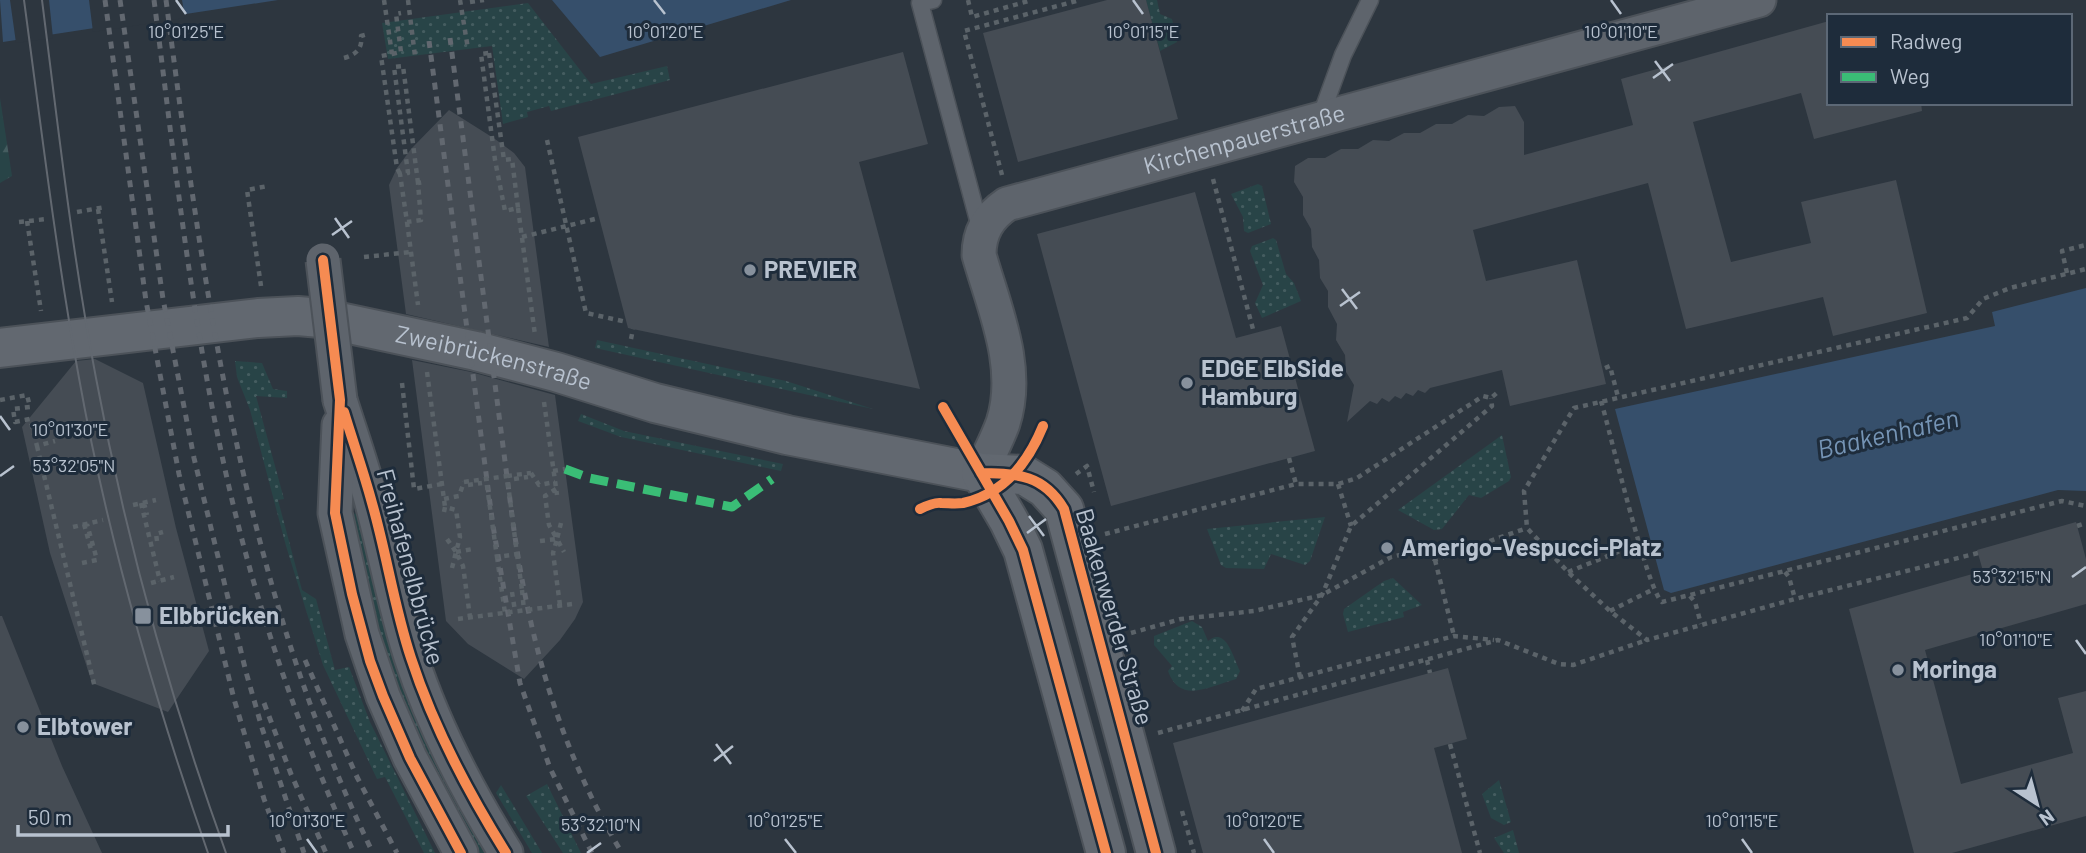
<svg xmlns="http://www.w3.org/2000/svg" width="2086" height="853" font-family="Barlow,sans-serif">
<defs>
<pattern id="grass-dots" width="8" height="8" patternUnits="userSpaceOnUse" patternTransform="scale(1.75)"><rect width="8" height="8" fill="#284447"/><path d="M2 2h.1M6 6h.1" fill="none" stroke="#455d60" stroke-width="1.8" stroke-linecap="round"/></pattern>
<pattern id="forest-firs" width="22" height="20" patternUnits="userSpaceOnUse" patternTransform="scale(1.75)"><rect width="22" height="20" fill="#284447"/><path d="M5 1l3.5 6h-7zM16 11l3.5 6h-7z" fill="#455d60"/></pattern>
</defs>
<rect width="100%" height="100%" fill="#2d363f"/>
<path fill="url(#grass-dots)" d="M1146,0H1157L1160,14L1172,19L1177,42L1160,51Z
M528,3L591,84L667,66L670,80L551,111L549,106L527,112L528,117L503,124L492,46L388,59L382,23Z
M1258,184L1262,186L1271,224L1248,233L1244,231L1243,217L1231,194Z
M1273,238L1276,240L1286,274L1294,283L1301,301L1262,318L1255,303L1263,285L1250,251L1252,246Z
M597,340L786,381L873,409L595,348Z
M235,361L262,363L273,389L287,391V398L256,396L284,499L278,500L302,590L316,599L335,670L349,667L370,722L435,853H424L385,777L377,779L323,665L286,546L250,410L237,377Z
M581,414L624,431L783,464L781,471L621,437L578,421Z
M1502,435L1511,477L1509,481L1481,498L1469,495L1442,529L1434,530L1398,510Z
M358,513L388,635L491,853H478C449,803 420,750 398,695C375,637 365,574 353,514Z
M1325,517L1310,561L1305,565L1271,554L1264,569L1226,568L1221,565L1207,529Z
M1393,578L1422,605L1403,612L1404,617L1348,632L1343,614L1344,609L1384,581Z
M1192,621L1202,627L1208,641C1226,626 1233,657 1240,671L1236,679C1210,686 1180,705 1168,671L1172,666L1154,645V636Z
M1499,780L1511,822L1504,825L1491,818L1482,794Z
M547,784L577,845L581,853H563L526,796Z
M501,785L542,853H532L496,793Z
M1513,830L1519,853H1504L1494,838Z"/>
<path fill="url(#forest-firs)" d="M0,98L12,176L0,183Z"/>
<path fill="#364f6b" d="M0,0H278L3,42Z
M552,0H791L600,57Z
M2086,288V491L2058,490L1671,593L1664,590L1615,409L1995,326L1992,312Z"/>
<path fill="#2d363f" d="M10,0H49L53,38L16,43Z
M89,0H182L185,18L93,32Z"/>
<path fill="#454c54" d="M1107,0H1146L1178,119L1018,162L983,33Z
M1829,21V103H1921L1922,111L1814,139L1801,93L1693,122L1731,262L1811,243L1801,202L1896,180L1927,313L1833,336L1823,297L1686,329L1648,183L1473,230L1486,281L1577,260L1606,384L1510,406L1502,370L1430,388L1425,393L1418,390L1413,396L1406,393L1401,399L1395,396L1389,402L1382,398L1377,404L1370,401L1347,422L1354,385L1346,372L1345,355L1336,340L1337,324L1328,307V291L1320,278L1319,260L1312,247L1311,229L1303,215V197L1294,182L1295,166L1308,158H1325L1341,149H1358L1373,140L1389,141L1404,133H1420L1436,124H1452L1468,115L1484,116L1499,107L1515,106L1524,122V155L1633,125L1621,79Z
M903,52L928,144L859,162L920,389L628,328L578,137Z
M449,110L495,139L514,153L525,167L549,347L406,314L389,185L397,168L411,149Z
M1195,192L1236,338L1281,326L1315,451L1111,506L1037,234Z
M95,359L143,383L176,528L209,651L168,712L92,683L50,553L22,427L76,361Z
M412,360L471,372L555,395L583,602L575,619L560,640L524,679L468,644L446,621Z
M2076,522L2086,559V604L1925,650L1961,784L2073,753L2058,698L2086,691V816L1952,853H1914L1849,609L1983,571L1977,550Z
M0,616H2L62,766L102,853H0Z
M1448,668L1467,739L1434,748L1462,853H1203L1173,743Z"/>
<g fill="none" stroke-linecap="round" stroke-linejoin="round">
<defs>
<path id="service" d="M933,0L920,3L981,231
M1320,118L1343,55L1370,0"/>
<g id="minor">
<path d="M340,400C351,435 364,471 373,507C386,557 395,607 411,657C433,725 468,792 506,853"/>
<path d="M339,425L335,513L362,634L383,696L410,758L461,853"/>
<path id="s1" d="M981,473C988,456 997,440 1003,423C1021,367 994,308 979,255C979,232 989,216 1007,204L1759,0"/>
</g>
<g id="secondary">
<path id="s2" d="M0,348L258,318L298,316L321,318L476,351L556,372L655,403L787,435L981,473L1024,475L1045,488L1064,509L1156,853"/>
<path d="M981,473L1009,521L1023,550L1106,853"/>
</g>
</defs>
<use href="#service" stroke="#4c5259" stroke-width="19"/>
<use href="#minor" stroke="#4c5259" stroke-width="37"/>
<use href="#secondary" stroke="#4c5259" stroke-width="42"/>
<path stroke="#5b6369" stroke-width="4.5" stroke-dasharray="5 5" stroke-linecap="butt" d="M384,0L392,54L381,56L397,168L400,174
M968,0L972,17L1032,0
M470,2L484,0
M489,53L504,160L512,159L518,208L505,211L495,160L481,54Z
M392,54L401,52L396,14L401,13
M344,58C355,55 363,49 361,36L368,34
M547,140L586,313L627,322
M1002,175L964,31L1080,0
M1213,179L1254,333
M418,183L403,66L394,67L408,173L400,174L407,222L421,220L418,183L424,182
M518,208L535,335
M98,209L112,302
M77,212L105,207
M27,221L41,311
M19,222L47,219
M407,222L418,305
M522,237L599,218
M364,257L411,252
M2067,273L2062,251L2086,245
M261,286L247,190L268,186
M631,339L633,329
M1605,368L1610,366L1618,397
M427,372L445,507
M402,383L414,489L442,484
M0,400L27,395L30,407L13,409L15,422L30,419L37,446L55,441
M1601,401C1610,431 1647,590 1662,602L2062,501L2086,506
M544,402L557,495
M37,446L95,688
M1289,458L1296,484
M553,471L565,469
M531,473L539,485L555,482
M1076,474L1087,466L1094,492
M507,476L531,473
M514,479L528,477
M1338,484L1351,526
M468,485L482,483
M556,489L545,496L549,525L557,539L561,523
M444,499L459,496L464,482
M141,503L160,581
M144,503L147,515
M133,505L156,500
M444,512L445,507L456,510L460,537L456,552L447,539
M84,524L92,553
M2077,526L2086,523
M73,527L103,520
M1105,534L1296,484H1338L1357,478L1483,396L1491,398L1499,391
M157,541L156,534L163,532
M540,541L557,539
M456,552L473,549
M1978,553L1795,599L1647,640L1610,611L1568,572L1527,528L1524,491L1574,408L1967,318L1983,299L2010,288L2086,269
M497,557L505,613
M1435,560L1454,636
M82,563L97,560L87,524
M452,568L456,552L463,566L470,617
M1568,572L1640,543
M1785,572L1789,577L1795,599
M151,583L174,577
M522,590L524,610
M512,592L515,611
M1690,596L1695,602L1701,624
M560,605L553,553L557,539L564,552
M1610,611L1654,589
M1131,633L1181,619L1254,611L1322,595L1391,557L1422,550L1435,560L1527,528
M1427,660L1430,673
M1300,677L1292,637L1322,595L1351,526L1492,406L1491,398
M1242,711L1256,689L1454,636L1494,640
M1158,733L1498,640L1559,664L1573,665L1647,640
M1450,744L1480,853
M1182,811L1194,853"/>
<use href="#service" stroke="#5e646c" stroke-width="16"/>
<use href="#minor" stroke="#5e646c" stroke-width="33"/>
<use href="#secondary" stroke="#626870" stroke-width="38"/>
<path stroke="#626870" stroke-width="2" d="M24,0C41,126 56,253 79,378C108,540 154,698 208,853
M42,0C58,126 72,253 96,378C126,540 170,698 226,853"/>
<path stroke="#626870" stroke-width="5" stroke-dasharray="7 7" stroke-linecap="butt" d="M105,0L146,301L179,474L234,699L264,799L284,853
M120,0L163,299L194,458L246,672L262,728L304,853
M154,0C175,163 192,327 229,487C258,613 301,735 354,853
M166,0C204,291 243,587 373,853
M450,38L513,523C529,640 560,751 622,853
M429,41L493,526L520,683L550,768L592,853
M305,660L357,777L397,853
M264,703L291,774L326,853"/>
<defs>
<path id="minor-bridge" d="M323,260L340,400"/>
</defs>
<use href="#minor-bridge" stroke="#4c5259" stroke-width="37" stroke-linecap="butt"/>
<path stroke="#5b6369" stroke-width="4.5" stroke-dasharray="5 5" stroke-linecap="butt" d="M408,0L415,56
M460,0L468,49
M464,482L507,476L517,554L497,557L486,479
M517,554L522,590
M458,619L572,604"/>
<use href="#minor-bridge" stroke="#5e646c" stroke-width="33"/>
<path stroke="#3abd76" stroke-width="9" stroke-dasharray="18 9" stroke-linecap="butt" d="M565,469L589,478L732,507L772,479"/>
<defs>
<path id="cycleway" d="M323,260L340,400L335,513L352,594L370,661L383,696L410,758L461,853
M943,407L1009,521L1023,550L1106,853
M344,412C353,442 364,473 372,503C387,555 394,607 411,658C433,726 468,792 506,853
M981,473C1017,474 1043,474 1064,509L1156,853
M920,509C926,506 934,502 941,503C949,503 954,504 963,503C1003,494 1028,463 1043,426"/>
</defs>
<use href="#cycleway" stroke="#1e2c3b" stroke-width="15"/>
<use href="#cycleway" stroke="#f68b52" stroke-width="10"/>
</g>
<path fill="none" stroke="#b8c2cf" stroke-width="2.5" d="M176,0L186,14M654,0L665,14M1133,0L1143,14M1611,0L1621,14M1655,61L1670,81M1653,78L1673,64M335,218L349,238M332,235L352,221M1342,289L1357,309M1340,306L1360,292M0,416L10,430M0,476L14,466M1029,516L1044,536M1027,533L1046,519M2072,577L2086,567M2076,640L2086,654M716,744L731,764M714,761L733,746M307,839L317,853M785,839L796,853M1264,839L1274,853M1742,839L1752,853M587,853L601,843"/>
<g fill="#87919d" stroke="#1e2c3b" stroke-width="2.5">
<circle cx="750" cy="270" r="7"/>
<circle cx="1187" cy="383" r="7"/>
<circle cx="1387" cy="548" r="7"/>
<rect x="134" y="607" width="18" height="18" rx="3.5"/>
<circle cx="1898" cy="670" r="7"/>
<circle cx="23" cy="727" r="7"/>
</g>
<g text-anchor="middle" stroke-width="6" stroke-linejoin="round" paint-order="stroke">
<g font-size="24" fill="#b8c2cf" stroke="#1e2c3b">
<text dy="8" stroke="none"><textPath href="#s1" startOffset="534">Kirchenpauerstraße</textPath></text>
<text dy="8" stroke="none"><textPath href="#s2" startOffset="500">Zweibrückenstraße</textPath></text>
<text transform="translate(410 567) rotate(75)" y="8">Freihafenelbbrücke</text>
<text transform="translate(1114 617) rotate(74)" y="8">Baakenwerder Straße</text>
</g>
<g font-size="24" font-weight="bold" fill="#b8c2cf" stroke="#1e2c3b" text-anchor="start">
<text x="764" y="278">PREVIER</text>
<text x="1201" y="377">EDGE ElbSide<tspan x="1201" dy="28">Hamburg</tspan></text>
<text x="1401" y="556">Amerigo-Vespucci-Platz</text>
<text x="159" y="624">Elbbrücken</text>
<text x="1912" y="678">Moringa</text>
<text x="37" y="735">Elbtower</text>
</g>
<g font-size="26" font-style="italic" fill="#7594b5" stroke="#1e2c3b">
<text transform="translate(1888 434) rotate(-13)" y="9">Baakenhafen</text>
</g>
</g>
<g font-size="18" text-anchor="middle" fill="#b8c2cf" stroke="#1e2c3b" stroke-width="6" stroke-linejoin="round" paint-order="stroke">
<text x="186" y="38">10°01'25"E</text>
<text x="665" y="38">10°01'20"E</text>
<text x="1143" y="38">10°01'15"E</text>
<text x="1621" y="38">10°01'10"E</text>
<text x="70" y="436">10°01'30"E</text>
<text x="74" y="472">53°32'05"N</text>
<text x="2012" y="583">53°32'15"N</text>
<text x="2016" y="646">10°01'10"E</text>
<text x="307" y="827">10°01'30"E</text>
<text x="785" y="827">10°01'25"E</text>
<text x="1264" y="827">10°01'20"E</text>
<text x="1742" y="827">10°01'15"E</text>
<text x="601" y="831">53°32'10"N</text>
</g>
<rect x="1827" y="14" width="245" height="91" fill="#1e2c3b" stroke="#5c6876" stroke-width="2"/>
<rect x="1841" y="37" width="35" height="10" fill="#f68b52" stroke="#5c6876" stroke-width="2"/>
<text x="1890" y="49" font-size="21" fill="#b8c2cf">Radweg</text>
<rect x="1841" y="72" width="35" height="10" fill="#3abd76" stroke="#5c6876" stroke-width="2"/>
<text x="1890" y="84" font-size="21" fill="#b8c2cf">Weg</text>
<g transform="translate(2037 804) rotate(144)" stroke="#1e2c3b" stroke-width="5" paint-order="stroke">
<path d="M0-5L12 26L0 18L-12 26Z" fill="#b8c2cf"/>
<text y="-10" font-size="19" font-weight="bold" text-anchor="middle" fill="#b8c2cf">N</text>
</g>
<path d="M18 825v10h210v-10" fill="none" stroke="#b8c2cf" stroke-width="3.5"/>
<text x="28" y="825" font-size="21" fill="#b8c2cf" stroke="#1e2c3b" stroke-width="5" paint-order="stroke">50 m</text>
</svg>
